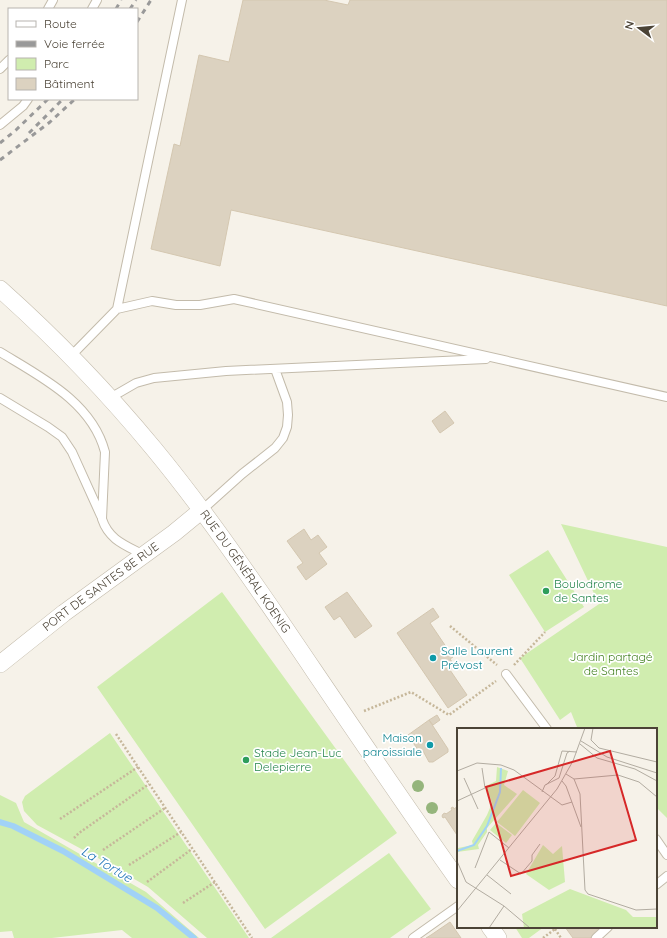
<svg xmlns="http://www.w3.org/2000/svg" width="667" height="938" font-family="Quicksand,sans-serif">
<rect width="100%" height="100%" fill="#f6f2e9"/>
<path fill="#d0edaf" d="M561,524L667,547V818L656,807V729H579L577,727L571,712L560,720L520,658L599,604Z
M548,550L584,607L545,632L509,575Z
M222,592L397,833L265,929L97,687Z
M110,733L249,938H207L148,887L98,858L37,825L24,811L22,802L25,796Z
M0,795L16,803L24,822L146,892L199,938H132L122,930L52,938H14L12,931L0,932Z
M389,853L431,909L390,938H271Z
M515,927H544L529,938H522Z"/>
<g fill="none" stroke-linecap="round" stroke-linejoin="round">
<path stroke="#a1d2f7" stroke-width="6" d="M0,822L13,826L63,851L157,908L194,938"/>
</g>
<path fill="#dcd2c0" stroke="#d4c7b0" d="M243,0H324L348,5L350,0H667V306L231,210L220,266L151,249L174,144L180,146L199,55L229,62Z
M445,411L454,423L440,433L432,421Z
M304,529L311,540L318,535L327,547L319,553L327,564L306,580L297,567L303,563L287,541Z
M347,592L372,626L355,638L340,616L334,620L325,607Z
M433,608L439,617L430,623L453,657L450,659L455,666L450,670L467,695L448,708L397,633Z
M437,715L440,720L433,725L429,720Z
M429,720L448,749V752L433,762H429L423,751L420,753L408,735Z
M458,806V837H457L456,836L457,835L445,817L443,818L442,816L443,814L445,813L446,814L452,810L451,808L453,807L454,809Z
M450,922L461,938H426L431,935Z
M565,927H596L598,931L590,938H573Z"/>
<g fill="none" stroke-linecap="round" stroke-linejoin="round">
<defs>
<path id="lane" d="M48,9L53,0
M92,9L97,0
M0,69L9,60
M0,125L23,106L28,99
M117,309L152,301L176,305H200L234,299L667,397
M0,352C41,377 92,402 105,452L102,519C109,540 125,545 144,555
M70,357L117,309L182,0
M0,398L48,427L62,437L72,452L101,516
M110,398L136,383L154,378L226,371L486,359
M202,510L242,474L275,448L283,438L287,427L288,415L287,402L275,369
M506,674L547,729
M656,839L667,855
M656,885L667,876
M413,938L458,906
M596,938L608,927"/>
<g id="street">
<path id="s1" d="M0,289C55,338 107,392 154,449C201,506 243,567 285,628C342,712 399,797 458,880"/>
<path id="s2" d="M0,664L64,613L174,533L202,510"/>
<path d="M490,927L498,938"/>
</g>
</defs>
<use href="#lane" stroke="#c3bbab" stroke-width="10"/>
<use href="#street" stroke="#c3bbab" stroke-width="18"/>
<path stroke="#c6b79a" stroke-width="2.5" stroke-dasharray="2 2" stroke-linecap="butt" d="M450,626L497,665
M514,665L545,632
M364,711L411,692L449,715L496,681
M116,734L252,938
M60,819L138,767
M74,838L79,833L149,784
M103,850L165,808
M129,865L181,832
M147,882L192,849
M183,903L215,882
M555,929L561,938
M543,938L555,929L553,927"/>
<use href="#lane" stroke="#fff" stroke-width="8"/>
<use href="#street" stroke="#fff" stroke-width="17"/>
<path stroke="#999" stroke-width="3" stroke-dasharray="5 5" stroke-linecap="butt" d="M116,9L121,0
M130,9L136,0
M137,22L151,0
M29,133L63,99
M0,143L16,130L48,99
M0,160L50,122L75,99"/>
</g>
<g fill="#95b57c">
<circle cx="418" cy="786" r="6"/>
<circle cx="432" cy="808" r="6"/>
</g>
<g fill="#2e9e5b" stroke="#fff" stroke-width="1.5">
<circle cx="546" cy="591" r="4"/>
<circle cx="246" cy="760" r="4"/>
</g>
<g fill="#0f9aa8" stroke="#fff" stroke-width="1.5">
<circle cx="433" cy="658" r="4"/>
<circle cx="430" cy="745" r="4"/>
</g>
<g text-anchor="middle" stroke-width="3.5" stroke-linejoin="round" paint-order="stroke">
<g font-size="12" fill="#4b4336" stroke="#fff">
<text dy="4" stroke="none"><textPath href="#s1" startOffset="375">RUE DU GÉNÉRAL KOENIG</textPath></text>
<text dy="4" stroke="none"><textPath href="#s2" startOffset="127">PORT DE SANTES 8E RUE</textPath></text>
</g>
<g font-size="12" fill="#27864d" stroke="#fff" text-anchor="start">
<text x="554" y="588">Boulodrome<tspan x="554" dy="14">de Santes</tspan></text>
<text x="254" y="757">Stade Jean-Luc<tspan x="254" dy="14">Delepierre</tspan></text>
</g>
<g font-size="12" fill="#0d838f" stroke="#fff" text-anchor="start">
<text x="441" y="655">Salle Laurent<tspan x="441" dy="14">Prévost</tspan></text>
<text x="422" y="742" text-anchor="end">Maison<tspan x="422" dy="14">paroissiale</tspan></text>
</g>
<g font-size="12" fill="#458323" stroke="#fff">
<text x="611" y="661">Jardin partagé<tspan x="611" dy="14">de Santes</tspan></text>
</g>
<g font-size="13" font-style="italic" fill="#2377b9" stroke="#fff">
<text transform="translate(107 864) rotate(31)" y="5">La Tortue</text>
</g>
</g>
<g transform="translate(457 728)">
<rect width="200" height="200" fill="#f6f2e9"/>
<path d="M40,39L51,43L47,57L60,66L30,100V104L21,117L22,121L0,124L1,120L16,117L15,113L30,87L35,75L29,58L39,53ZM66,62L83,75L58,108L40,94ZM39,95L55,107L49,115L33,102ZM86,117L96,126L105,118L108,154L92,162L69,146ZM113,161L169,182L176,189H200V200H67L65,186Z" fill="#d0edaf"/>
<path fill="none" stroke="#a1d2f7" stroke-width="2" d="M0,123L17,117L30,98L43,64L44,40"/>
<path fill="none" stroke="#b2aca1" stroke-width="1" d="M136,0L134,12L142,20L200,34M124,13L150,29L200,45M123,16L140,30L178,41L200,53M0,43L20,35L44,37L57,42L105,77L115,74M109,46L117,51L161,47L182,54L200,69M7,50L21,81M117,51L123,66L128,162L131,166L179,182L200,181M105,53L109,58L124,99M89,57L98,48L105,23L120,24M85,64L88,57L102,50L110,25L113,23M0,73L28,60L25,40M43,132L64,146L75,133V127L83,116M0,133L9,154L47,178L73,200M18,140L32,104L52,120M30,147L54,166M0,183L100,61L116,33L128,0M32,200L47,178"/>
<path fill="#d62828" fill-opacity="0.15" stroke="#d62828" stroke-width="2" d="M153,23L179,112L54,148L29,59Z"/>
<rect width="200" height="200" fill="none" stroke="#4b4336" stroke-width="2"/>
</g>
<rect x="8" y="8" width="130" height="92" fill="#ffffff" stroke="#b7b4af"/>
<rect x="16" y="21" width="20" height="6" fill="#ffffff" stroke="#b7b4af"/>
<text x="44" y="28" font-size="12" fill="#4b4336">Route</text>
<rect x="16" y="41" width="20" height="6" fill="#999999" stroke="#b7b4af"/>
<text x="44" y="48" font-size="12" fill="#4b4336">Voie ferrée</text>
<rect x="16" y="58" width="20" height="12" fill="#d0edaf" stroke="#b7b4af"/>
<text x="44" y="68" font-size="12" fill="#4b4336">Parc</text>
<rect x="16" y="78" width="20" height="12" fill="#dcd2c0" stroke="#b7b4af"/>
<text x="44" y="88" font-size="12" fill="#4b4336">Bâtiment</text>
<g transform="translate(639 28) rotate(286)" stroke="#ffffff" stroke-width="3" paint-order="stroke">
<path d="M0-3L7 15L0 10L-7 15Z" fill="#4b4336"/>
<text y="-6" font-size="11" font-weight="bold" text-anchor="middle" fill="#4b4336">N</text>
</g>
</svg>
